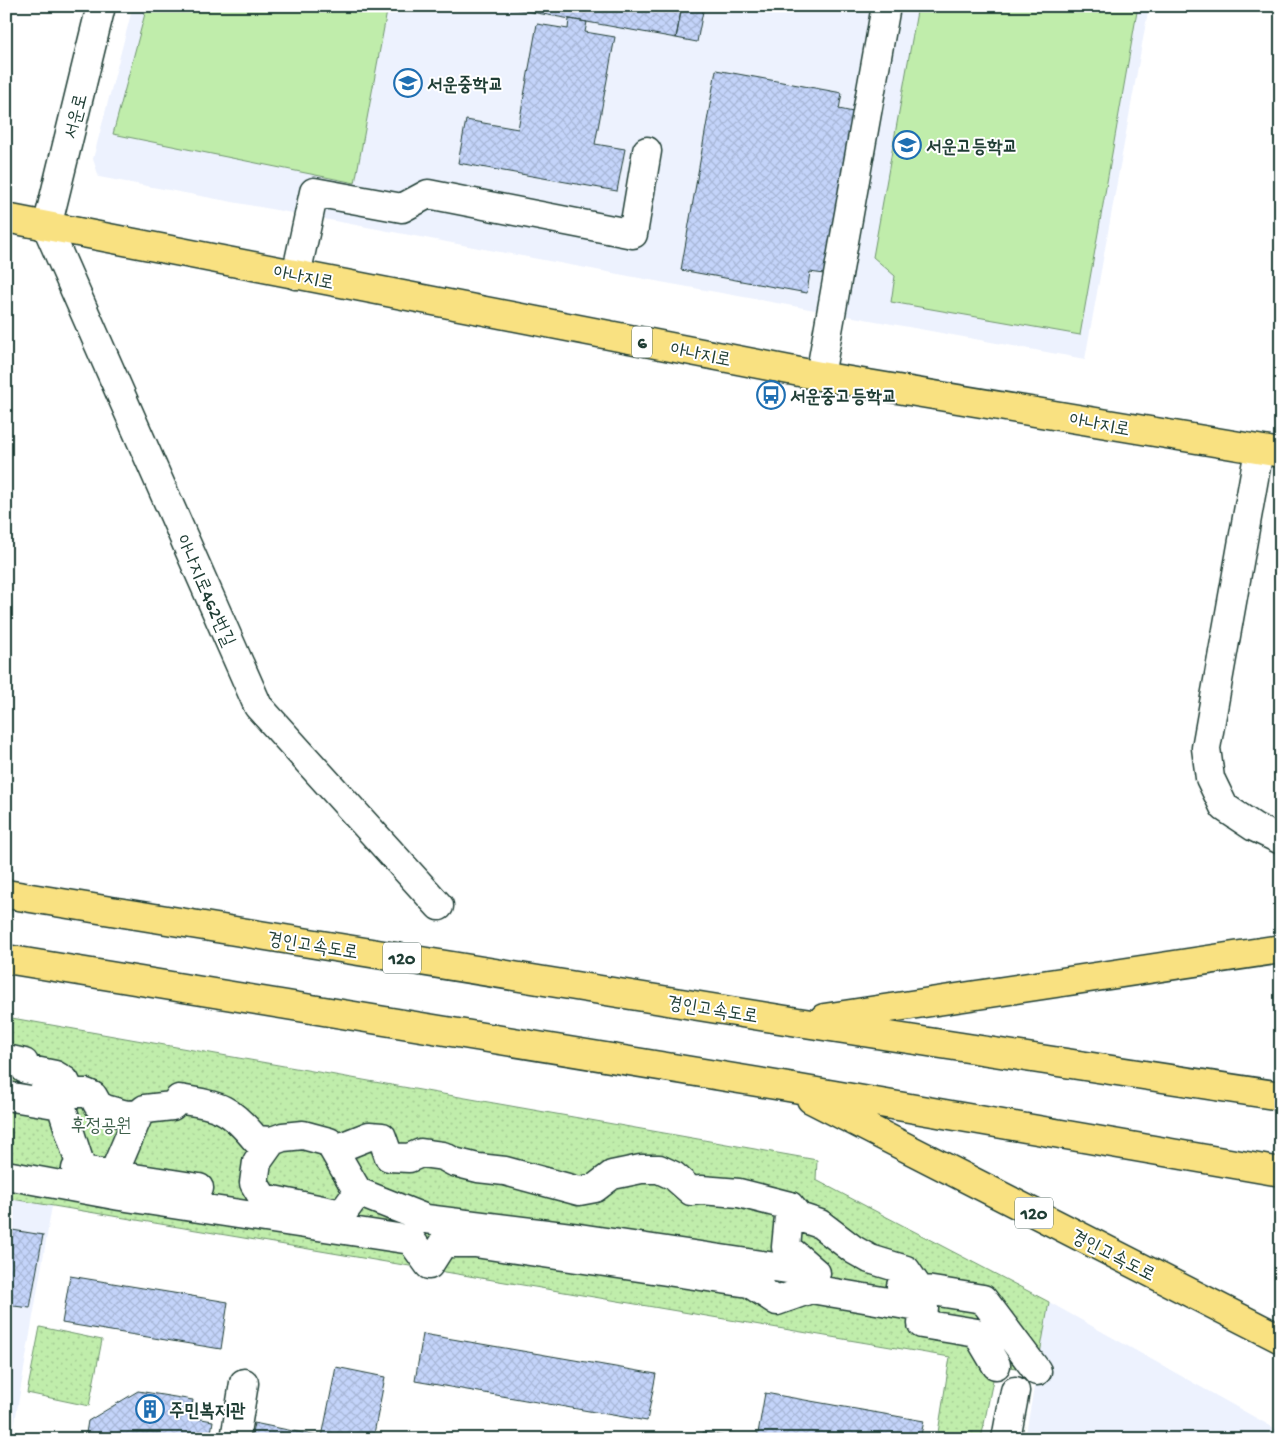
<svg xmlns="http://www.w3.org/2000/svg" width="1287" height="1445" font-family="'Gochi Hand','Poor Story',sans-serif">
<defs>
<pattern id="grass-dots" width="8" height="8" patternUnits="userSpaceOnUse" patternTransform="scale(1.25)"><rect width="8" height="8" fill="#c0edab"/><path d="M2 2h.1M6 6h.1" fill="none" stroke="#a5cc94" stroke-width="1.8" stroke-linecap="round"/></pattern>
<pattern id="building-cross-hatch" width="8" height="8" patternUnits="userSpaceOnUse" patternTransform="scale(1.25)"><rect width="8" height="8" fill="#c4d4fa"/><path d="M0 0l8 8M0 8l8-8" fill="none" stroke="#a8b7d7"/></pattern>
</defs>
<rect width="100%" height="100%" fill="#fff"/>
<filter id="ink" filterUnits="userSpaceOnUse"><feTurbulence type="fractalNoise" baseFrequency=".02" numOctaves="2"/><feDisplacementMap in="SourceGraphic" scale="10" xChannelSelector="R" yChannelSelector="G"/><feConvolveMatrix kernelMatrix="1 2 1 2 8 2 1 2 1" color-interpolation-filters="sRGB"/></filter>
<g filter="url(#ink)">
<path fill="#edf2fe" d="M133,6H1149L1085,359L666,283L99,177L93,159Z
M6,1198L52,1206L12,1439H6Z
M1049,1302L1281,1432V1439H1025Z"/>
<path fill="url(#grass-dots)" stroke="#709570" d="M6,1017L817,1160L816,1180L1049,1302L1037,1371L996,1365L981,1439H937L950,1357L6,1198Z
M40,1327L102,1340L89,1406L27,1393Z"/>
<path fill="#c0edab" stroke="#709570" d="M147,6H388L355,183L113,134Z
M918,6H1138L1080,335L891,302L895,276L873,257Z"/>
<path fill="url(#building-cross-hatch)" stroke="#1f3d34" d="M498,6H682L676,38Z
M682,6H704L697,42L676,38Z
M569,19L587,22L585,32L615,37L595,144L625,149L617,191L458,163L466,120L518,129L537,24L568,29Z
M716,70L842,93L839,109L853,112L824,274L810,272L807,293L681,270Z
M6,1229L43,1235L30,1308L6,1305Z
M70,1276L228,1302L221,1349L62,1323Z
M423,1334L656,1374L647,1421L415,1381Z
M336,1367L385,1377L373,1439H251L254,1423L322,1437Z
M6,1368L12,1369L6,1403Z
M138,1391L193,1400L190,1417L213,1421L210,1439H85L88,1421Z
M765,1393L924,1421L920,1439H757Z
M703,1432L736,1439H702Z"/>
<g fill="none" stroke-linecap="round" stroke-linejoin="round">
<defs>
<path id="minor" d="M101,6L47,227L258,706L439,906
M296,275L314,192L402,208L428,194L633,234L647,151
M820,376L886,6
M1259,450L1206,748L1210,778L1224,807L1254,827L1281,840
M6,1059L24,1063L25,1069L55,1075L65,1081L71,1093H86L93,1096L98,1105L105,1109L126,1115L139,1114L145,1109L172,1106L179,1099C220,1106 229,1107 256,1140L272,1141L283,1137L303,1135L329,1142L336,1149L369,1136L382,1137L389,1157L409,1158L421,1153L443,1156L454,1162L478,1168L505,1171L579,1191L595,1188L612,1175L641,1169H659L674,1176L691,1191L701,1190L739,1193L790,1206L799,1217L820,1224L854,1250L870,1259L906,1270L919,1289
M6,1096L61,1105L58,1090L45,1084
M61,1105L82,1170
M272,1141L257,1162L254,1183L263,1198L342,1214L358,1192
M329,1142L358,1192L426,1219L579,1238L815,1273
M76,1169L199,1188
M6,1175L120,1196L411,1240L429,1265L443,1243H475L749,1283L777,1301L811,1289L924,1308L922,1324L977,1333L996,1365
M113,1175L139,1114
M790,1206L786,1247L816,1273
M901,1286L983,1299L1037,1371
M235,1439L244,1383
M1006,1439L1015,1391"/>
<path id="major" d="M6,218L820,376L1281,453"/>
<path id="highway" d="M6,894L798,1022L1281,1096
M6,959L788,1087L1281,1172
M824,1018L1281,949
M811,1099L1281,1339"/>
</defs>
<use href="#minor" stroke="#1f3d34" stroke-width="31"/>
<use href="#major" stroke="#1f3d34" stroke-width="31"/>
<use href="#highway" stroke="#1f3d34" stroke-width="31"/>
<use href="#minor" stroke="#fff" stroke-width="28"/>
<use href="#major" stroke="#f9e181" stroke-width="28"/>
<use href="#highway" stroke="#f9e181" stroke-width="28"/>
</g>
</g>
<defs>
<symbol id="school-ring" viewBox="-11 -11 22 22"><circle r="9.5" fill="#fff" stroke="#1f6fb2" stroke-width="1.5"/><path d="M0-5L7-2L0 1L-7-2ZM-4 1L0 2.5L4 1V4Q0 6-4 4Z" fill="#1f6fb2"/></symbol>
<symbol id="bus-ring" viewBox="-11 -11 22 22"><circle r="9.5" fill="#fff" stroke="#1f6fb2" stroke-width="1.5"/><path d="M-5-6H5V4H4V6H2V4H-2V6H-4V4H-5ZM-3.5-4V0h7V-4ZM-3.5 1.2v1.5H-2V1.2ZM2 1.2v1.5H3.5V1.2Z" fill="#1f6fb2"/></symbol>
<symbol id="building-ring" viewBox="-11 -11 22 22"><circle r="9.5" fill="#fff" stroke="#1f6fb2" stroke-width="1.5"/><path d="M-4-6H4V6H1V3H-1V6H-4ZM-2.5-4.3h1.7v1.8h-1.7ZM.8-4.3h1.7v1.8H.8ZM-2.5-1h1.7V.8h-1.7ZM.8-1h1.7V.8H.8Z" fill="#1f6fb2"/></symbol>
</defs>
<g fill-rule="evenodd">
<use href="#school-ring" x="392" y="67" width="32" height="32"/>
<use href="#school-ring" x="891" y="129" width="32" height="32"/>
<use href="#bus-ring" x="755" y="379" width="32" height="32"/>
<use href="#building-ring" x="134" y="1393" width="32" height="32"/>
</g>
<g text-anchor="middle" stroke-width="4" stroke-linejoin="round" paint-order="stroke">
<g fill="#fff" stroke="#627771" stroke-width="1">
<rect x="632" y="326.5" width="20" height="31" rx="4"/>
<rect x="383" y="942.5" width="38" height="31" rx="4"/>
<rect x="1015" y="1197.5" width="38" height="31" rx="4"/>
</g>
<g font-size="18" font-weight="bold" fill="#1f3d34">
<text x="642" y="348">6</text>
<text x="402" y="964">120</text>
<text x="1034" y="1219">120</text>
</g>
<g font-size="19" font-weight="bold" fill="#1f3d34" stroke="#fff" text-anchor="start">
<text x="427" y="90">서운중학교</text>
<text x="926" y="152">서운고등학교</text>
<text x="790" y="402">서운중고등학교</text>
<text x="169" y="1416">주민복지관</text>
</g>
<g font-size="19" fill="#1f3d34" stroke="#fff">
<text transform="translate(74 116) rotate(-76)" y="7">서운로</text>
<text transform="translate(304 276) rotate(11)" y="7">아나지로</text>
<text transform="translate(701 353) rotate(11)" y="7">아나지로</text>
<text transform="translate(1100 423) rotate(10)" y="7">아나지로</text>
<text transform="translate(207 590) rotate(66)" y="7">아나지로462번길</text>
<text transform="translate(313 944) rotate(9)" y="7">경인고속도로</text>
<text transform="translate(713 1008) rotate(9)" y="7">경인고속도로</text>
<text transform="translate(1114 1254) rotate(27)" y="7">경인고속도로</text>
</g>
<g font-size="19" fill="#3f604c" stroke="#fff">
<text x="101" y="1131">후정공원</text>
</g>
</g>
<rect width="1287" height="1445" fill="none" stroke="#fff" stroke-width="25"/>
<rect x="12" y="12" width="1262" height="1420" fill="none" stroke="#1f3d34" stroke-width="2" filter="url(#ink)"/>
</svg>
